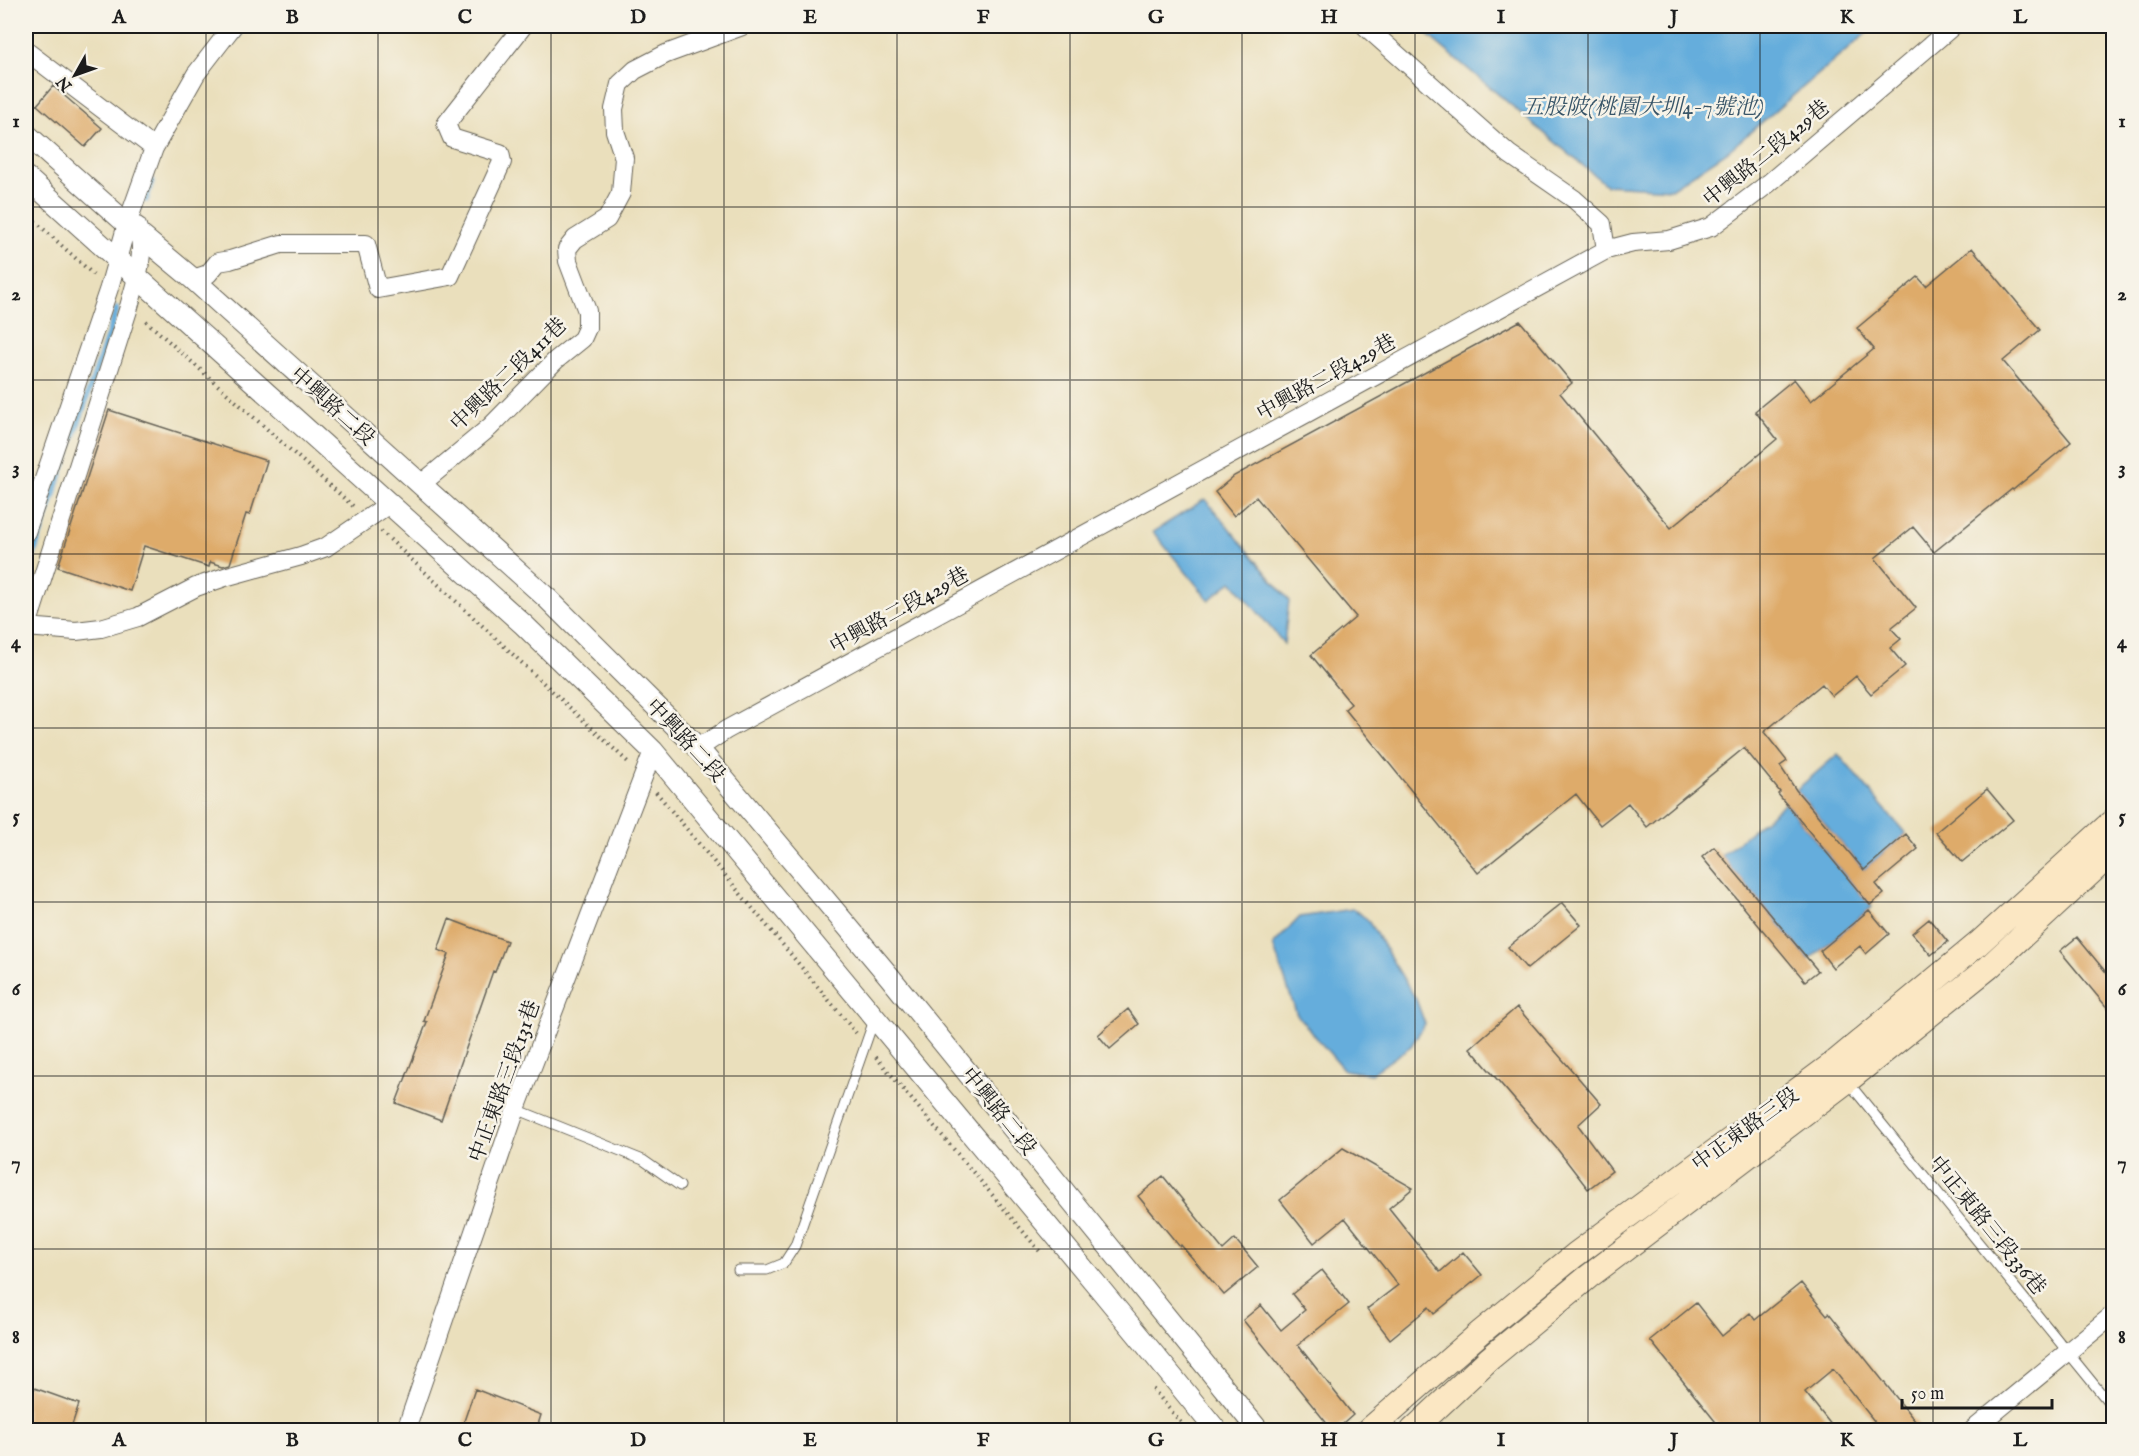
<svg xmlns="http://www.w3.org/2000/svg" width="2139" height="1456" font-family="'IM FELL English','Noto Serif TC',serif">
<rect width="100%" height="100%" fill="#f7f3e8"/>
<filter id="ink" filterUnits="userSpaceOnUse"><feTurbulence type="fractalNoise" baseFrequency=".0167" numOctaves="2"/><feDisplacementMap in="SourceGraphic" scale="12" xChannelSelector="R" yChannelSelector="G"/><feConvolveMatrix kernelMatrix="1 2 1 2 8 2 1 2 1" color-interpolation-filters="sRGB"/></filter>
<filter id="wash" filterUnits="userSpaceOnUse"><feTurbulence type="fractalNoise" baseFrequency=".008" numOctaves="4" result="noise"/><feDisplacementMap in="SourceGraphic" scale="24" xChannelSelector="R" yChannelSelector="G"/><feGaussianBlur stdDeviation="1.35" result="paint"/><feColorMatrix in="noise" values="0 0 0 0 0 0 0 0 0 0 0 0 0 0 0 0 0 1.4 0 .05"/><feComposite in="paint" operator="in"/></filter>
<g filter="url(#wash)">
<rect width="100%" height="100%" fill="#eadfbc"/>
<path fill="#65addc" stroke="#40647c" stroke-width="1.5" d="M1417,26H1875L1727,152L1671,189L1606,185Z
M1205,499L1289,600L1284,644L1232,581L1209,600L1153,532Z
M1838,754L1906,834L1864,870L1796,790Z
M1785,803L1872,907L1809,960L1721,856Z
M1353,909L1367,919L1416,999L1425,1024L1411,1046L1371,1074L1344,1070L1297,1015L1273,945L1300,917Z"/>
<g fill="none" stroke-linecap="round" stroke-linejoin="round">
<path stroke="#65addc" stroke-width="6" d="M235,38L245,26
M146,200L152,180
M26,576L117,309"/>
</g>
<g id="blocks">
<path fill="#deab6b" d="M53,86L102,128L85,147L37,105Z
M1972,248L2040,330L2003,361L2071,442L2013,490L2012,489L1934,552L1913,527L1875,558L1916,608L1891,628L1901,639L1890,648L1905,666L1871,694L1856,676L1832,696L1822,684L1764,732L1787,761L1780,766L1796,790L1864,870L1906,834L1918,849L1876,884L1884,894L1870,905L1778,794L1780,792L1744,748L1647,827L1628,803L1600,825L1576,794L1478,873L1345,709L1351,704L1311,655L1356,617L1256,497L1234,516L1215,492L1234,476L1520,321L1572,383L1560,393L1671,528L1777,439L1755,411L1794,379L1811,401L1874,349L1857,328L1918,277L1926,286Z
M109,410L267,461L250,515L246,514L230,564L223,566L210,562L209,567L144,546L130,591L58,567Z
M1987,789L2013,820L1962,862L1936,832Z
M1714,847L1818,971L1805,981L1702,857Z
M1562,903L1581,925L1527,969L1508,947Z
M1869,910L1889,934L1866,954L1860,946L1833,968L1820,951Z
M449,919L507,941L495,972L493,971L441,1120L396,1103L427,1022L424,1021L449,954L438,950Z
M1929,919L1948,942L1931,955L1912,933Z
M2077,937L2114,982V1016L2060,951Z
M1517,1007L1601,1104L1578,1125L1612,1171L1588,1189L1558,1150L1470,1048Z
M1128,1009L1139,1024L1110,1049L1098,1035Z
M1343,1148L1413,1188L1389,1208L1440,1272L1463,1252L1482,1275L1434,1314L1429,1307L1390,1339L1367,1309L1398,1285L1345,1218L1314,1243L1280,1200Z
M1163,1176L1223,1250L1235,1239L1258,1267L1224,1295L1181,1245L1180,1247L1138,1196Z
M1322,1270L1349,1304L1298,1345L1353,1415L1335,1431H1333L1243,1320L1261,1305L1281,1330L1305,1310L1292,1294Z
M1801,1283L1827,1315L1829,1313L1923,1431H1882L1833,1369L1805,1392L1836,1431H1723L1650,1340L1696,1303L1722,1336L1750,1313L1755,1320Z
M26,1385L79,1404L70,1431H26Z
M475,1389L541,1415L536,1431H479L463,1424Z"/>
</g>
</g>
<g filter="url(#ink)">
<use href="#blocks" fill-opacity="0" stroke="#646054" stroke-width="1.5"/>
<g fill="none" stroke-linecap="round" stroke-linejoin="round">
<defs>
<path id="service" d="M1848,1082L2114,1409
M516,1109L643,1160L680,1186
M738,1270H767L784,1263L795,1246L874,1020"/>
<path id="minor" d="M1365,26L1509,154L1574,199L1602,224L1606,250
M26,51L154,148
M193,279L208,274L218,262L230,260L281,244H366L378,289L450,276L502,162L500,153L452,138L446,124L523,26
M420,485L490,427L556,360L582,339L587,328V311L568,261L567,249L575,239L607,219L621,193L624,158L615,131L614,109L620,84L635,70L666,54L742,26
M26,532L109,288L127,224L154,148L196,74L233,26
M26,627L76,631L101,628L138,617L196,587L228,576L301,556L326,547L389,504
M26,629L129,307C136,281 147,252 137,226
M696,746L708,742L726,730L1606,250L1633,243L1669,240L1711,227L1769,183L1953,26
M406,1430L516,1109L653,751
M1973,1430L2114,1314"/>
<path id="tertiary" d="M26,134L127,224L193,279L548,599L696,746L889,976L1258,1430
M26,177L524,625L653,751L1096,1284L1216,1430"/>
<path id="secondary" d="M1369,1430L1480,1333L1575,1255L1833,1064L1979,943L2114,820
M1413,1430L1489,1359L1588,1277L1847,1081L1989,967L2114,851"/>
</defs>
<use href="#service" stroke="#646054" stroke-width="11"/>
<use href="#minor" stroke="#646054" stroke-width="20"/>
<use href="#tertiary" stroke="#646054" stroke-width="23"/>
<use href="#secondary" stroke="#646054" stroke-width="26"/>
<path stroke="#646054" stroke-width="4" stroke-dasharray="1.5 4.5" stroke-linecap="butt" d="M26,213L95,276
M146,321L353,506
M381,531L630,764
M656,792L856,1033
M876,1057L1042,1254
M1153,1389L1187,1430"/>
<use href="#service" stroke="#fff" stroke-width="9"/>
<use href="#minor" stroke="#fff" stroke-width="18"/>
<use href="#tertiary" stroke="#fff" stroke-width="21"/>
<use href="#secondary" stroke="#fbe7c3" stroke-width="24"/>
</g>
</g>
<path fill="none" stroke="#1c1c1c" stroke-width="1.5" stroke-opacity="0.55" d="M206,26V1430M378,26V1430M551,26V1430M724,26V1430M897,26V1430M1070,26V1430M1242,26V1430M1415,26V1430M1588,26V1430M1760,26V1430M1933,26V1430M26,207H2114M26,380H2114M26,554H2114M26,728H2114M26,902H2114M26,1076H2114M26,1249H2114"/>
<g text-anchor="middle" stroke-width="5" stroke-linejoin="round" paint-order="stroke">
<g font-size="21" fill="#1c1c1c" stroke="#f7f3e8">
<text transform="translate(1766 153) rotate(-39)" y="7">中興路二段429巷</text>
<text transform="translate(508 374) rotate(-44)" y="7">中興路二段411巷</text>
<text transform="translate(1326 377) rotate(-29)" y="7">中興路二段429巷</text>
<text transform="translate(333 406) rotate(42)" y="7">中興路二段</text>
<text transform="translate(899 610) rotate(-29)" y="7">中興路二段429巷</text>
<text transform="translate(686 740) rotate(47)" y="7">中興路二段</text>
<text transform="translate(504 1081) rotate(-70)" y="7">中正東路三段131巷</text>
<text transform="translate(999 1111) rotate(51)" y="7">中興路二段</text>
<text transform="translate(1745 1129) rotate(-36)" y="7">中正東路三段</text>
<text transform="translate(1988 1225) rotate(51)" y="7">中正東路三段336巷</text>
</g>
<g font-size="22" font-style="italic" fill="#395669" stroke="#f7f3e8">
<text x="1643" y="114">五股陂(桃園大圳4-7號池)</text>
</g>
</g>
<rect width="2139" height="1456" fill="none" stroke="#f7f3e8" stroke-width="66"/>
<g transform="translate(75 75) rotate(230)" stroke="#f7f3e8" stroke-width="4.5" paint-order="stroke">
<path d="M0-4.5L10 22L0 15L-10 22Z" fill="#1c1c1c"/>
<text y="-9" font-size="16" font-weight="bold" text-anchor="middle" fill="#1c1c1c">N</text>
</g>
<path d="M1902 1399v9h150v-9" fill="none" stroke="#1c1c1c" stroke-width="3"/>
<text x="1911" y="1399" font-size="18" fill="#1c1c1c" stroke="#f7f3e8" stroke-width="4.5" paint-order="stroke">50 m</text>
<rect x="33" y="33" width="2073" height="1390" fill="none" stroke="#1c1c1c" stroke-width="2"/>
<g font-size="20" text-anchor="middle" font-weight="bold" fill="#1c1c1c">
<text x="119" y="23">A</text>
<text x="292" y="23">B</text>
<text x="465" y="23">C</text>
<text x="638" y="23">D</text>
<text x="810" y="23">E</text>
<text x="983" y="23">F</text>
<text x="1156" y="23">G</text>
<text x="1329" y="23">H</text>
<text x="1501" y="23">I</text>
<text x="1674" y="23">J</text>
<text x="1847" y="23">K</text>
<text x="2020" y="23">L</text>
<text x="16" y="127">1</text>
<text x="2122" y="127">1</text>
<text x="16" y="300">2</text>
<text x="2122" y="300">2</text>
<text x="16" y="474">3</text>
<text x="2122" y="474">3</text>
<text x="16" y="648">4</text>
<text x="2122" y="648">4</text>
<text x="16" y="822">5</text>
<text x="2122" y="822">5</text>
<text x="16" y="995">6</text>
<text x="2122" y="995">6</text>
<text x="16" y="1169">7</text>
<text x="2122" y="1169">7</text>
<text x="16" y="1343">8</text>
<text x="2122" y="1343">8</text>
<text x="119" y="1446">A</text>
<text x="292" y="1446">B</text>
<text x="465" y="1446">C</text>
<text x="638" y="1446">D</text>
<text x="810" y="1446">E</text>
<text x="983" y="1446">F</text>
<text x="1156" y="1446">G</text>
<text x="1329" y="1446">H</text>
<text x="1501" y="1446">I</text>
<text x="1674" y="1446">J</text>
<text x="1847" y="1446">K</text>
<text x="2020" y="1446">L</text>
</g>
</svg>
